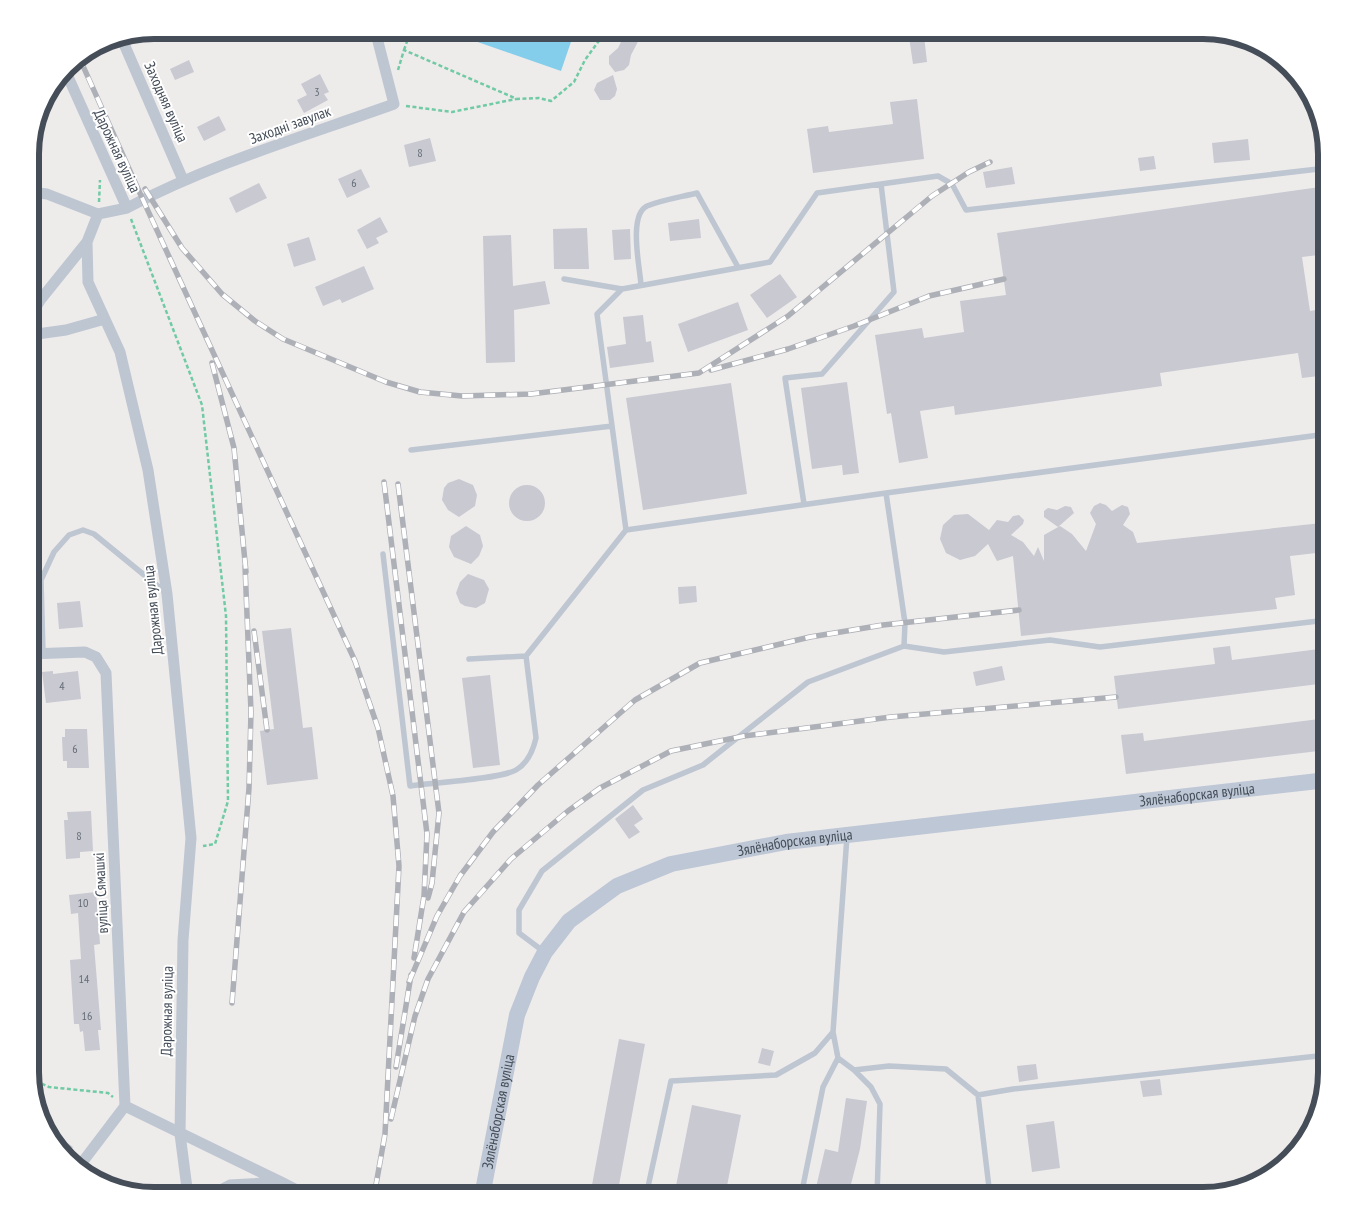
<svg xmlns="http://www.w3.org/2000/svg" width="1357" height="1226" font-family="'PT Sans Narrow',sans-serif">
<rect width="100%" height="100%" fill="#eeebeb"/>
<path fill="#84cdeb" d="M443,30H575L561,71Z"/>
<path fill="#c8c9d1" d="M627,30H644L631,55L629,65L624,70L615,72L609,64V56L618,48Z
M924,36L927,62L913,64L909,37Z
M189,60L194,72L175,80L170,69Z
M320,74L329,92L324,94L328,100L304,113L297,100L307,95L301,84Z
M613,75L617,89L615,96L610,100H600L594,90L597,83Z
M917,99L924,159L813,173L807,129L828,126L829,132L893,124L890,102Z
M219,116L226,130L204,141L197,127Z
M430,138L436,161L409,167L404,145Z
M1248,139L1250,160L1214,163L1212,143Z
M1154,156L1156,169L1140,171L1138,158Z
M1012,167L1015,184L986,188L983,172Z
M361,169L370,187L347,198L338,179Z
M259,183L267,198L236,213L229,198Z
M1327,186V254L1302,257L1310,311L1327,308V375L1302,378L1298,353L1160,373L1162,386L955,415L954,406L920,411L928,458L899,463L891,413L887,414L875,335L922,328L924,338L964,332L960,301L1006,295L997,233Z
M380,217L388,232L376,238L379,243L367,249L357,230Z
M699,219L701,238L670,241L668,223Z
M587,228L589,269H554L553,229Z
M630,229L631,259L614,260L612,230Z
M511,235L513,286L545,281L550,304L514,310L515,362L486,363L483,236Z
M309,237L316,260L294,267L287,244Z
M364,266L374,289L342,303L340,299L323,306L315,287Z
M780,274L797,297L767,318L750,295Z
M738,302L748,330L688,352L678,324Z
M643,315L646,342L651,341L654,362L610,368L607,347L626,344L623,317Z
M847,382L859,473L843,475L842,465L812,469L801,388Z
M731,383L747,494L643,510L626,398Z
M459,479L473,485L477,495L475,506L459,517L448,510L442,500L444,488L448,483Z
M509 503a18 18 0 1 1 36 0a18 18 0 1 1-36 0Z
M1100,503L1106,505L1112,511L1122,505L1128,507L1130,514L1123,525L1133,532L1137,543L1322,523L1325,552L1290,556L1295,595L1275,598L1277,609L1021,636L1013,556L997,561L988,544L975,556L960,560L946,553L940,539L943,525L954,515L968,514L989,530L997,520L1008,522L1013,516L1019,515L1024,520L1023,524L1011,535L1023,542L1034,556L1038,547L1044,561V535L1060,526L1072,534L1086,551L1096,524L1090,513L1094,506Z
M1065,506L1071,507L1074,513L1058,527L1044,517V511L1048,508L1057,510Z
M466,526L480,535L483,546L479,556L471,564L454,557L449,547L451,536Z
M468,574L484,580L489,589L485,603L476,608L465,606L460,603L456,593L460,582Z
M696,586L697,602L679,604L678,587Z
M80,601L83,627L59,629L57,603Z
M291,628L303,728L312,727L318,779L267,785L260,731L274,729L262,631Z
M1230,646L1232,660L1327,648V683L1118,709L1114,676L1215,664L1213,648Z
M1002,666L1005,680L976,686L973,672Z
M53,671V674L78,671L81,699L46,703L42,672Z
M490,675L500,765L473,768L462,678Z
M1327,718V750L1126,774L1121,735L1143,733L1144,741Z
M65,729H87L89,768H67V761H63L62,737H65Z
M633,805L643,819L634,825L640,832L629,839L615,819Z
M91,811L93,851L80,852V858L66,859L64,820H68L67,812Z
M96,892L100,944L94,945L101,1030H98L100,1050L85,1051L83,1031L80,1032L79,1024H74L70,960L81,959L78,913L71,914L69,895Z
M619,1039L645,1044L617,1196H590Z
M762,1048L774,1051L770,1066L758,1063Z
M1036,1064L1038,1079L1019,1082L1017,1066Z
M1160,1079L1162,1095L1143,1097L1140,1081Z
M846,1098L867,1101L860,1149L848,1196H814L825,1149L838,1152Z
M692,1105L741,1115L725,1196H674Z
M1054,1121L1060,1168L1032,1172L1026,1125Z
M46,1127L73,1147L65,1158L44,1128Z"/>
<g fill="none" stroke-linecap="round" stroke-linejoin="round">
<path stroke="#70cba5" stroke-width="2.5" stroke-dasharray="4 2.5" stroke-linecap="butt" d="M602,37L610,30
M404,50L411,30
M398,70L404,50L517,99L539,98L551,101L574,82L585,60L601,38L603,30
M406,106L452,112L516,99
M99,202L100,180
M131,219L202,405L226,616L228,801L215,844L203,846
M30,1078L49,1087L108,1093L113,1097"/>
<path stroke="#bec6d1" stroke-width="5.5" d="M564,279L622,289L770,262L817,193L938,176L952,184L966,210L1327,168
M641,285C640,268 628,215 647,206C662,200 681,197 697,193L738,267
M622,289L597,314L626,530L886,493L905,623L904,646
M411,450L612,426
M886,493L1327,434
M804,504L785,378L822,374L894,292L881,184
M383,554L410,786C431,783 501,779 516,770C528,763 533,751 536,738L526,656
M43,653L41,580L54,552L69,535L83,530L94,534L165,592
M469,659L526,656L626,530
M543,951L519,933V910L542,871L643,790L703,765L808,682L904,646L944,652L1050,640L1100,647L1327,620
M838,1058L854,1070L889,1066L946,1069L978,1095L990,1196
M854,1070L871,1087L880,1104L877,1196
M978,1095L1013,1089L1327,1055
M646,1196L671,1081L776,1075L815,1053L833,1032
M801,1196L823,1087L838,1058L833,1032L847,836"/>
<path stroke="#bec6d1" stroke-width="11" d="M121,37L183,180
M65,70L127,208L98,214L87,242L88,282L120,352L148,470L167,594L191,838L183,940L180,1134L188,1196
M30,192L47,194L98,214
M127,208C210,164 305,136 394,104L375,30
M30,317L41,299L87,242
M30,335L66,330L105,319
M30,654L85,652L96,657L106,673L125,1106L78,1168
M125,1106L281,1182
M209,1196L230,1185L281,1182L308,1196"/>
<path stroke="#bdc7d5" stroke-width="16" id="s1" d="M482,1196L517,1015L532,977L545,952L569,921L617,886L671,864L786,842L1327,780"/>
<defs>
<path id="rail" d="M79,57L143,200L355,661L378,728L393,796L399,866L385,1134L374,1196
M145,189L182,248L222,294L255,321L283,339L386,382L420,392L462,396L531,394L699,373L788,316L932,196L969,172L990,162
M212,363L234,448L246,572
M711,370L788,349L854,326L929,296L1004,279
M384,482L427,834L424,896L414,958
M398,484L439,813L432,883L428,898
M254,631L267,730
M409,982L437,916L460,876L493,832L538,785L635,700L700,663L810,637L883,625L1019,610
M232,1003L249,788L251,712L245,566
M396,1067L411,975
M391,1119L415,1016L428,979L464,912L511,859L568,811L600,788L671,751L744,736L891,717L1116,697"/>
</defs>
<use href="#rail" stroke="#adb0b6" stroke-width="5.5"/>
<use href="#rail" stroke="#fff" stroke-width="4" stroke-dasharray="11" stroke-linecap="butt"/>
</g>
<g text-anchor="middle" stroke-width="4" stroke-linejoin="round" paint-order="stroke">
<g font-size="12" fill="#656c76">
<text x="317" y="96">3</text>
<text x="420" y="157">8</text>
<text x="354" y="187">6</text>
<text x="62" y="690">4</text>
<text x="75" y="753">6</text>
<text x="79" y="840">8</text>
<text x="83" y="907">10</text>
<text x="84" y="983">14</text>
<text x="87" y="1020">16</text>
</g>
<g font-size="15" fill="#444d58" stroke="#fff">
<text transform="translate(166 102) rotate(66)" y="5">Заходняя вуліца</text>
<text transform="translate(290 125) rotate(-20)" y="5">Заходні завулак</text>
<text transform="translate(117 151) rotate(65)" y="5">Дарожная вуліца</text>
<text transform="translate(153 610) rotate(-96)" y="5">Дарожная вуліца</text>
<text dy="5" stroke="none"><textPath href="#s1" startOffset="941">Зялёнаборская вуліца</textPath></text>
<text dy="5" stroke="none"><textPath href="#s1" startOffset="536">Зялёнаборская вуліца</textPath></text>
<text transform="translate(101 893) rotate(-93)" y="5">вуліца Сямашкі</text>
<text transform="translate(167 1011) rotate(-89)" y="5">Дарожная вуліца</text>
<text dy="5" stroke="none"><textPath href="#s1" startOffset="86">Зялёнаборская вуліца</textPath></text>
</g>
</g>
<path d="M0 0H1357V1226H0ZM154 39H1203A115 115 0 0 1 1318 154V1072A115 115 0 0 1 1203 1187H154A115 115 0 0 1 39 1072V154A115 115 0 0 1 154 39Z" fill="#fff" fill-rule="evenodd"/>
<path fill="none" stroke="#444d58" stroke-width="6" d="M154 39H1203A115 115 0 0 1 1318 154V1072A115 115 0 0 1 1203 1187H154A115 115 0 0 1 39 1072V154A115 115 0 0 1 154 39Z"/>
</svg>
